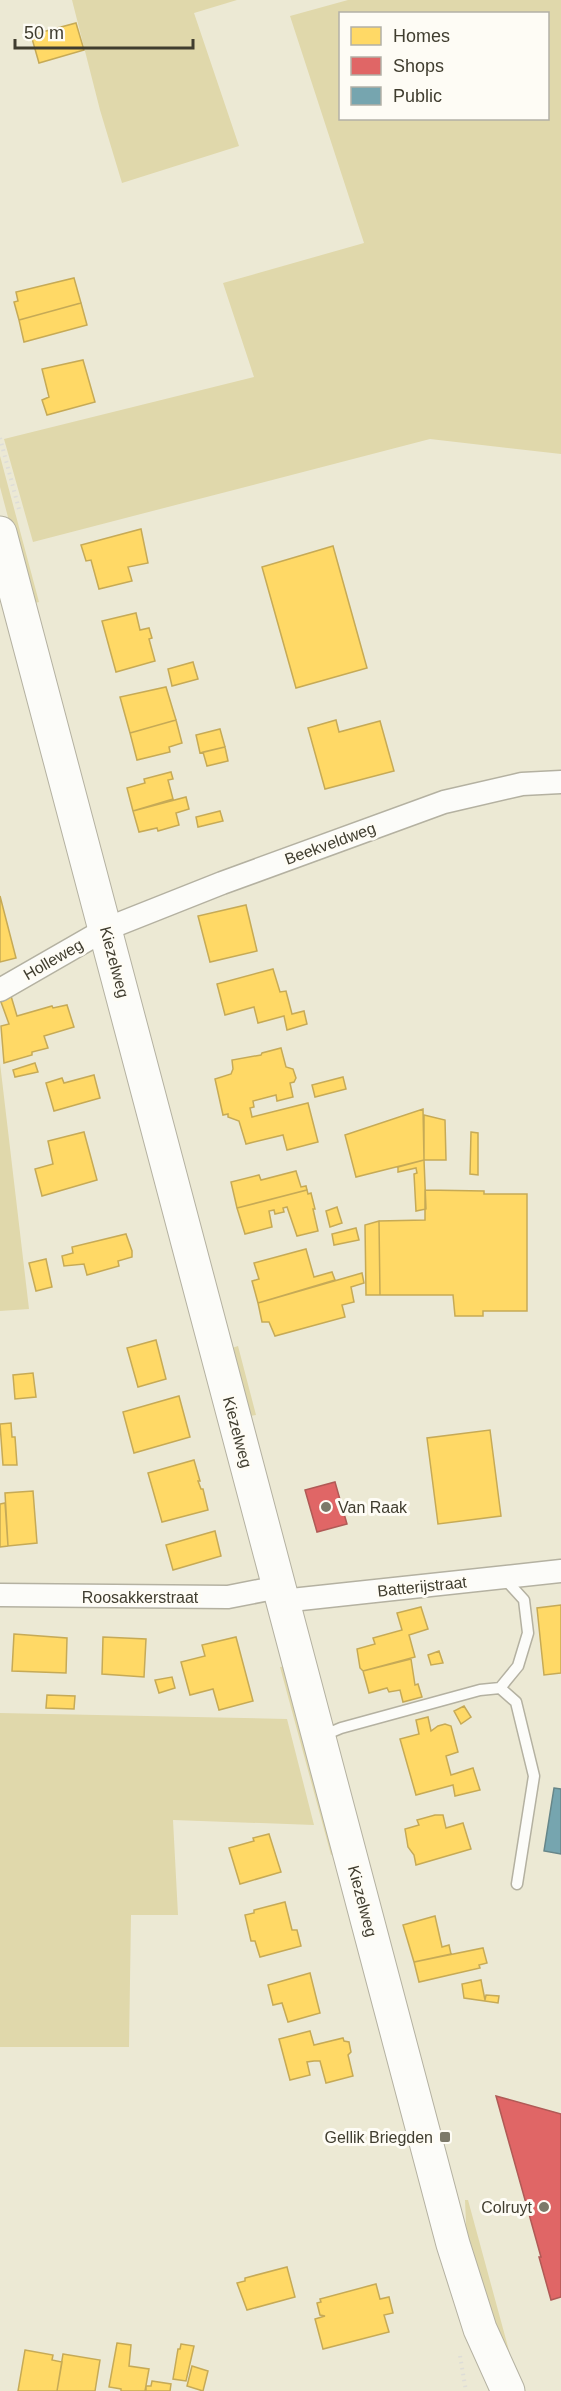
<svg xmlns="http://www.w3.org/2000/svg" width="561" height="2391" font-family="Helvetica,sans-serif">
<rect width="100%" height="100%" fill="#ece9d4"/>
<path fill="#e0d8ab" fill-rule="evenodd" d="M72,0H237L194,13L239,146L122,183L100,110Z
M348,0H561V454L430,439L33,542L4,439L254,377L223,283L364,243L290,16ZM340,14H548V118H340Z
M0,456L39,602L31,604L0,487Z
M0,1063L29,1309L0,1311Z
M238,1346L256,1415L250,1416L232,1348Z
M288,1666L338,1852L331,1855L280,1667Z
M0,1713L287,1719L314,1825L173,1820L178,1915H131L129,2047H0Z
M465,2200H468L511,2358L509,2359L467,2244Z"/>
<path fill="#ffd966" stroke="#c6aa56" stroke-width="1.5" d="M76,23L84,50L39,63L31,35Z
M74,278L81,303L19,320L14,302L18,301L16,292Z
M81,303L87,325L24,342L19,320Z
M83,360L95,402L47,415L42,400L49,397L42,369Z
M141,529L148,563L128,567L132,581L99,589L91,560L86,561L81,545Z
M333,546L367,668L296,688L262,567Z
M136,613L140,630L149,628L152,638L149,639L155,661L116,672L102,621Z
M193,662L198,679L172,686L168,669Z
M166,687L176,720L130,733L120,697Z
M176,720L182,743L169,747L170,752L137,760L130,733Z
M336,720L339,732L380,721L394,771L325,789L308,728Z
M220,729L225,747L200,753L196,735Z
M225,747L228,761L207,766L203,752Z
M171,772L173,779L168,780L173,799L133,811L127,788L145,783L144,779Z
M186,797L189,809L176,813L179,825L158,831L157,828L139,832L133,811Z
M220,811L223,821L198,827L196,817Z
M0,896L16,958L0,962Z
M246,905L257,951L210,962L198,916Z
M273,969L280,992L286,991L292,1014L304,1011L307,1024L287,1030L284,1016L258,1023L254,1007L225,1015L217,984Z
M11,996L17,1016L52,1006L53,1008L67,1005L74,1027L44,1036L48,1048L32,1052V1055L4,1063L1,1026L9,1024L1,1002Z
M281,1048L286,1067L293,1069L296,1078L294,1082L290,1083L293,1097L277,1101L276,1095L253,1101L254,1107L250,1108L252,1117L308,1103L318,1142L287,1150L283,1135L246,1144L239,1121L228,1117V1114L223,1115L215,1079L231,1074L233,1069L232,1060L261,1055L262,1053Z
M35,1063L38,1072L15,1077L13,1070Z
M94,1075L100,1098L54,1111L46,1083L62,1078L64,1083Z
M343,1077L346,1089L315,1097L312,1085Z
M423,1109L424,1160L356,1177L345,1135Z
M424,1115L445,1120L446,1160H424Z
M84,1132L97,1180L42,1196L35,1169L53,1164L48,1141Z
M471,1132L478,1133V1175L470,1174Z
M424,1160L426,1209L416,1211L414,1174L417,1173L416,1168L398,1172V1167Z
M296,1171L301,1187L306,1186L307,1190L237,1208L231,1182L259,1175L261,1180Z
M307,1190L308,1194L311,1193L315,1209H313L318,1231L297,1236L287,1207L283,1208L284,1212L275,1214L274,1210L269,1211L272,1227L245,1234L237,1208Z
M425,1190L484,1191V1194H527V1311H483V1316H455L453,1295H380L379,1221L425,1220Z
M337,1207L342,1223L330,1227L326,1211Z
M379,1221L380,1295H366L365,1225Z
M356,1228L359,1240L334,1245L332,1234Z
M126,1234L132,1251V1257L118,1261L119,1266L87,1275L84,1264L64,1266L62,1256L73,1253L72,1247Z
M306,1249L314,1277L332,1272L335,1280L258,1303L252,1281L259,1279L254,1263Z
M46,1259L52,1287L36,1291L29,1263Z
M362,1273L364,1283L351,1287L354,1302L342,1305L345,1317L275,1336L269,1322H262L258,1303Z
M156,1340L166,1379L138,1387L127,1348Z
M33,1373L36,1397L15,1399L13,1375Z
M179,1396L190,1437L134,1453L123,1412Z
M11,1423L12,1437H15L17,1465H3L0,1424Z
M490,1430L501,1516L438,1524L427,1438Z
M194,1460L200,1481H198L201,1489H203L208,1510L162,1522L148,1473Z
M33,1491L37,1543L8,1546L5,1493Z
M5,1503L8,1546L0,1547V1504Z
M215,1531L221,1556L173,1570L166,1545Z
M561,1605V1673L544,1675L537,1608Z
M421,1607L428,1629L409,1635L415,1657L363,1671L360,1668L357,1649L375,1644L373,1638L402,1630L397,1613Z
M14,1634L67,1638L66,1673L12,1671Z
M103,1637L146,1639L144,1677L102,1674Z
M236,1637L253,1701L219,1710L213,1689L190,1695L181,1662L205,1656L202,1645Z
M439,1651L443,1663L431,1665L428,1655Z
M411,1659L415,1685L418,1684L422,1697L403,1702L400,1690L389,1692L387,1688L369,1693L363,1671Z
M172,1677L175,1688L159,1693L155,1680Z
M47,1695L75,1696L74,1709L46,1708Z
M464,1706L471,1717L461,1724L454,1711Z
M428,1717L431,1731L438,1726L445,1724L451,1726L458,1752L446,1756L451,1775L473,1768L480,1790L455,1796L453,1785L416,1795L400,1739L419,1734L416,1720Z
M435,1815H443L446,1828L463,1823L471,1849L416,1865L414,1855L408,1847L405,1829L419,1825L417,1820Z
M269,1834L281,1872L240,1884L229,1848L254,1841L253,1838Z
M285,1902L292,1930H297L301,1946L260,1957L255,1941H251L245,1915L254,1913V1910Z
M435,1916L442,1947L449,1945L451,1954L414,1962L403,1925Z
M483,1948L487,1963L479,1965L480,1968L419,1982L414,1962Z
M310,1973L320,2013L288,2022L282,2003L273,2005L268,1985Z
M481,1980L485,2000L486,1995L499,1996L498,2003L464,1998L462,1984Z
M310,2031L314,2045L343,2038L344,2041L349,2042L351,2052L348,2055L353,2076L326,2083L320,2061H314L307,2062L310,2075L290,2080L279,2039Z
M287,2267L295,2297L247,2310L237,2283L245,2281V2278Z
M376,2284L380,2299L389,2297L393,2313L384,2315L389,2332L323,2349L315,2319L325,2316L320,2315L317,2303L321,2302L320,2299Z
M117,2343L131,2345L129,2366L149,2369L145,2391H121V2389L109,2387Z
M181,2344L194,2346L186,2381L173,2379L178,2349H180Z
M25,2350L53,2355L52,2360L62,2362L57,2391H18Z
M63,2354L100,2360L95,2391H57Z
M192,2366L208,2371L203,2391L187,2386Z
M152,2381L171,2384L170,2391H146V2386H151Z"/>
<path fill="#e06666" stroke="#b05a56" stroke-width="1.5" d="M335,1482L347,1524L317,1532L305,1490Z
M496,2096L561,2114V2297L551,2300L539,2257H541Z"/>
<path fill="#76a5af" stroke="#668689" stroke-width="1.5" d="M554,1788L561,1789V1854L544,1851Z"/>
<g fill="none" stroke-linecap="round" stroke-linejoin="round">
<defs>
<path id="service" d="M500,1688L518,1666L528,1633L524,1600L504,1578
M322,1736L341,1728L480,1690L500,1688L516,1702L534,1776L517,1884"/>
<path id="minor" d="M0,990L106,929L222,883L444,802L522,784L561,782
M0,1595L228,1597L279,1587
M282,1601L561,1571"/>
<path id="primary" d="M0,533L453,2244L480,2329L508,2391"/>
</defs>
<use href="#service" stroke="#b4b1a1" stroke-width="13"/>
<use href="#minor" stroke="#b4b1a1" stroke-width="25"/>
<use href="#primary" stroke="#b4b1a1" stroke-width="35"/>
<path stroke="#deddd7" stroke-width="4" stroke-dasharray="1.5 4.5" stroke-linecap="butt" d="M0,438L20,513
M460,2356L466,2391"/>
<use href="#service" stroke="#fcfcf9" stroke-width="10"/>
<use href="#minor" stroke="#fcfcf9" stroke-width="22"/>
<use href="#primary" stroke="#fcfcf9" stroke-width="33"/>
</g>
<g fill="#7c7969" stroke="#fefcf5" stroke-width="2">
<circle cx="326" cy="1507" r="6"/>
<rect x="439" y="2131" width="12" height="12" rx="3"/>
<circle cx="544" cy="2207" r="6"/>
</g>
<g text-anchor="middle" stroke-width="6" stroke-linejoin="round" paint-order="stroke">
<g font-size="16" fill="#403d2f" stroke="#fefcf5">
<text transform="translate(330 843) rotate(-20)" y="6">Beekveldweg</text>
<text transform="translate(53 959) rotate(-30)" y="6">Holleweg</text>
<text transform="translate(115 962) rotate(75)" y="6">Kiezelweg</text>
<text transform="translate(238 1432) rotate(75)" y="6">Kiezelweg</text>
<text transform="translate(422 1586) rotate(-6)" y="6">Batterijstraat</text>
<text x="140" y="1603">Roosakkerstraat</text>
<text transform="translate(363 1901) rotate(75)" y="6">Kiezelweg</text>
</g>
<g font-size="16" fill="#403d2f" stroke="#fefcf5" text-anchor="end">
<text x="338" y="1513" text-anchor="start">Van Raak</text>
<text x="433" y="2143">Gellik Briegden</text>
<text x="532" y="2213">Colruyt</text>
</g>
</g>
<rect x="339" y="12" width="210" height="108" fill="#fefcf5" stroke="#b2b0a6" stroke-width="1.5"/>
<rect x="351" y="27" width="30" height="18" fill="#ffd966" stroke="#b2b0a6" stroke-width="1.5"/>
<text x="393" y="42" font-size="18" fill="#403d2f">Homes</text>
<rect x="351" y="57" width="30" height="18" fill="#e06666" stroke="#b2b0a6" stroke-width="1.5"/>
<text x="393" y="72" font-size="18" fill="#403d2f">Shops</text>
<rect x="351" y="87" width="30" height="18" fill="#76a5af" stroke="#b2b0a6" stroke-width="1.5"/>
<text x="393" y="102" font-size="18" fill="#403d2f">Public</text>
<path d="M15 39v9h178v-9" fill="none" stroke="#403d2f" stroke-width="3"/>
<text x="24" y="39" font-size="18" fill="#403d2f" stroke="#fefcf5" stroke-width="4.5" paint-order="stroke">50 m</text>
</svg>
